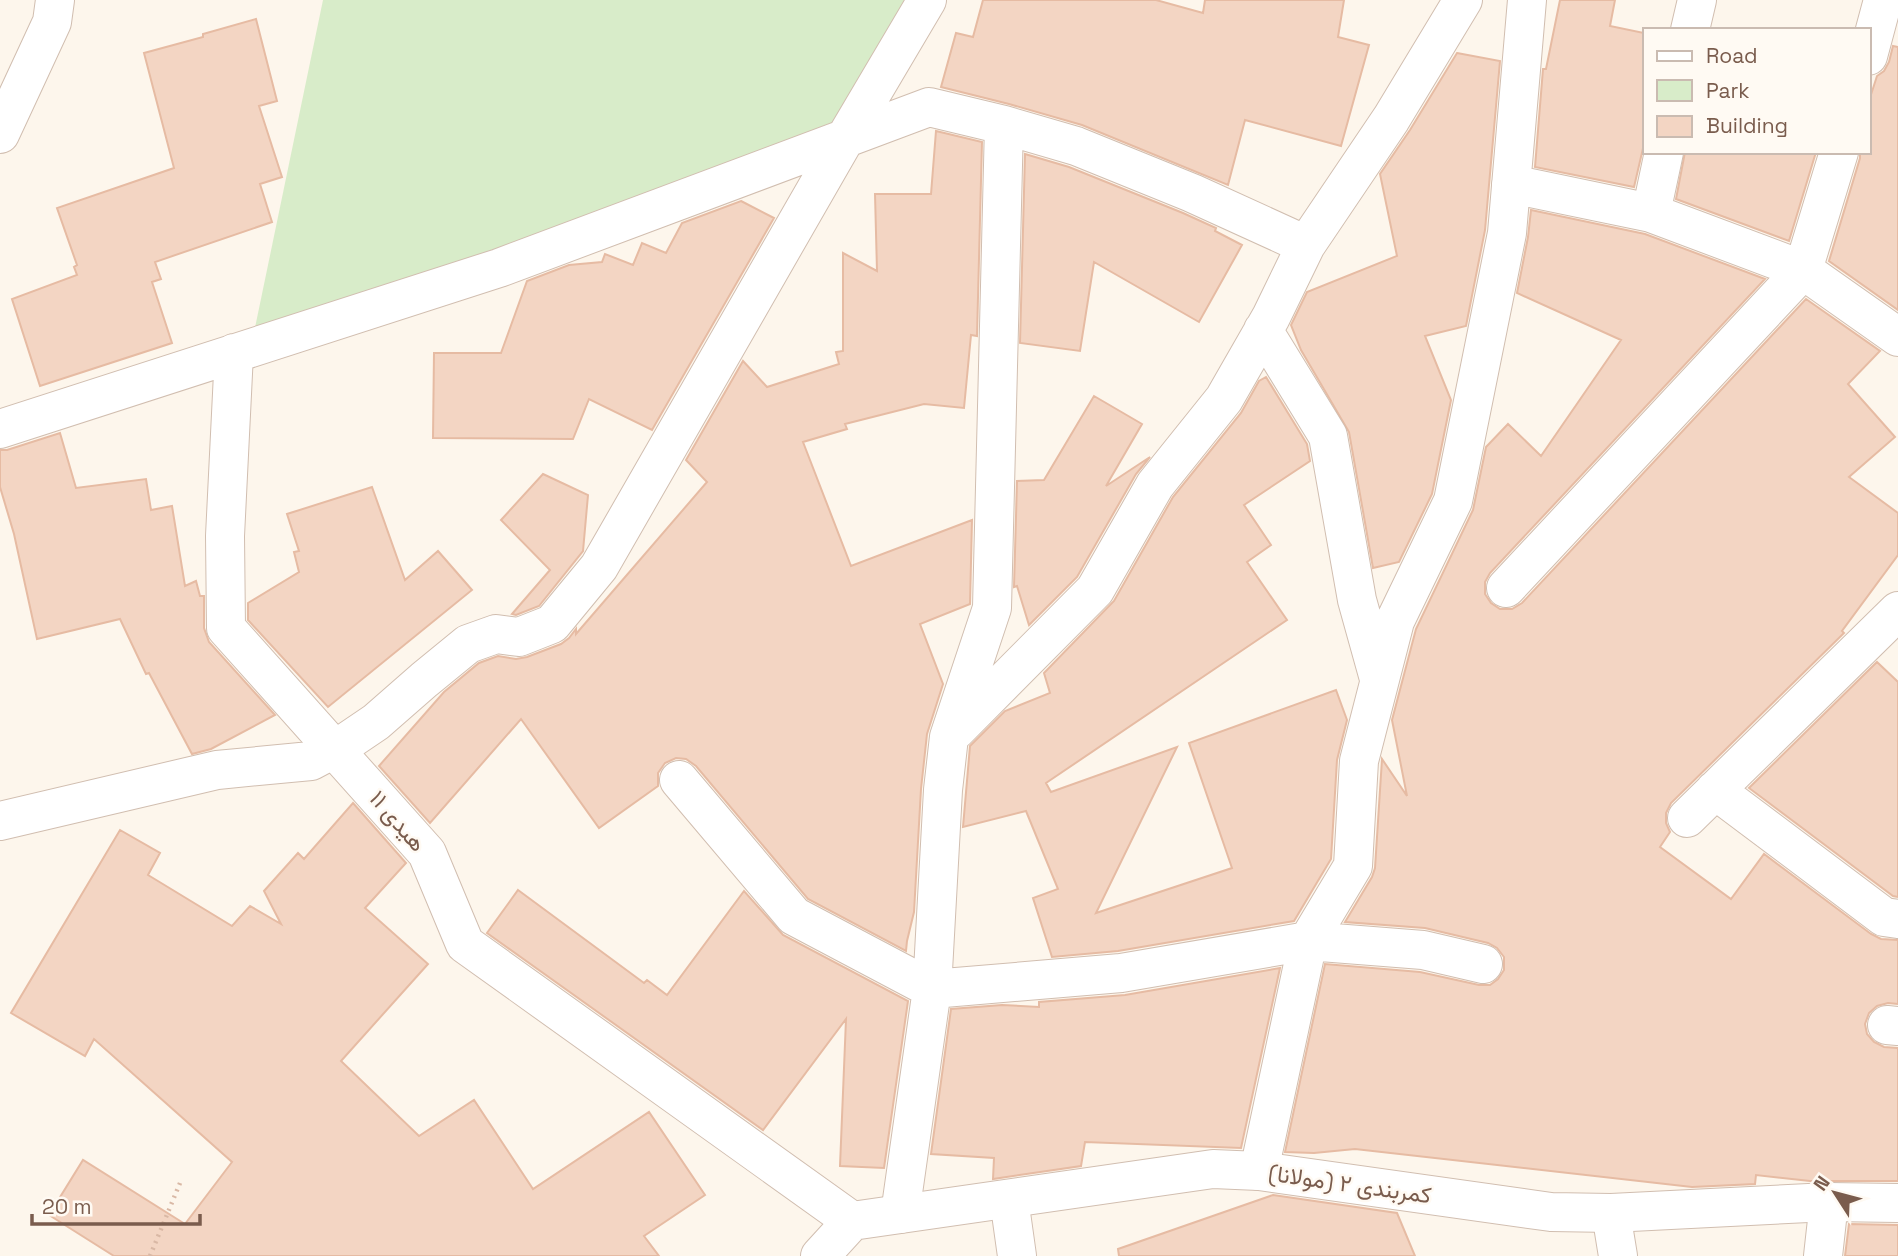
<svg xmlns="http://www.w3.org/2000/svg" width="1898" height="1256" font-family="'Space Grotesk',Vazirmatn,sans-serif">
<rect width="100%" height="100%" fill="#fdf6ec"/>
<path fill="#d8ecc9" d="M323,0H906L820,144L251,347Z"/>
<path fill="#f3d5c3" stroke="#e6bba3" stroke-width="2" d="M983,0H1156L1203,13L1205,0H1344L1338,37L1369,45L1341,146L1245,120L1228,185L1082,125L1009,104L941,87L956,33L973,37Z
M1560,0H1615L1610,26L1644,33V144L1634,187L1535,167L1543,69H1546Z
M256,19L277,101L259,106L282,177L260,184L272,222L155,262L161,279L152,282L172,343L40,386L12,299L77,275L74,267L77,265L57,208L174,168L144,53L203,37V34Z
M1893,46L1898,47V310L1829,261L1860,158V152H1868V104L1877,76L1884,71L1889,62Z
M1457,53L1500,61L1485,230L1466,326L1425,336L1451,400L1432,494L1399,562L1373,568L1349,432L1301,350L1291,325L1307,292L1397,256L1380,174L1410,130Z
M936,131L982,142L977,336L971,335L964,408L924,404L845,424L847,429L803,442L851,566L972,520L970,604L920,624L943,684L927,734L921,789L914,912L907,941L906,951L808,899L696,766L686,759L676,758L665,763L658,773V786L599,828L521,719L430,823L379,766L444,692L479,663L498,656L516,659L527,657L561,644L569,638L576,629V634L707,482L686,460L743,361L767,387L839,364L836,352L843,351V253L877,271L875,194H931Z
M1685,152H1816L1789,241L1676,199Z
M1025,154L1069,167L1183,213L1216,228L1215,231L1242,245L1199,322L1094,262L1080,351L1020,343Z
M741,201L774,218L652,430L589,399L573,439L433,438L434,353H501L527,281L569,265L602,262L605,254L633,265L642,243L666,253L682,223Z
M1531,210L1645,234L1765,279L1490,573L1485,582V594L1491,603L1500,609H1512L1522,603L1806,299L1880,351L1848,384L1895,437L1849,477L1898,513V555L1842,631L1844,633L1671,803L1666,813V823L1670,832L1660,847L1731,899L1764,854L1871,934L1881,939L1898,940V1004L1888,1003L1877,1006L1869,1013L1865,1024L1867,1034L1874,1042L1884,1047L1898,1048V1181H1810L1756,1175L1755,1184L1692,1187L1355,1149L1314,1153L1285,1152L1325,964L1420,972L1479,985H1490L1498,979L1504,970V957L1497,948L1488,943L1425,928L1345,922L1372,877L1375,868L1382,759L1407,796L1392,720L1416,629L1473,510L1486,447L1508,424L1541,456L1621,340L1517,293L1528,237Z
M1266,377L1307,444L1310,461L1244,505L1271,545L1247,562L1287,620L1046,783L1051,792L1177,747L1096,913L1232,868L1189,743L1336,690L1347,720L1337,760L1331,859L1294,921L1118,951L1052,957L1033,898L1058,889L1026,811L963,827L970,746L1005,711L1050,693L1044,673L1114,601L1173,497L1241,413L1259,381Z
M1094,396L1142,424L1106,486L1150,457L1136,474L1077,577L1029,625L1017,586L1014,587L1017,481L1044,480Z
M60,433L76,488L146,479L151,510L172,506L185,586L196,581L200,596H204V628L209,642L275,715L211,749L192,754L149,673L146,674L120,619L37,639L14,534L0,487V450H7Z
M543,474L588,495L583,551L539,606L516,615L512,614L550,570L501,520Z
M372,487L405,580L438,551L472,590L328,707L248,620V603L299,572L294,552L299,551L287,514Z
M1877,662L1898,682V897L1893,896L1749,788Z
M353,803L406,863L365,908L428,964L341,1061L419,1136L474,1100L533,1189L649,1112L705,1195L644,1236L659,1256H114L49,1215L83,1160L185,1224L232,1162L94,1039L85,1056L11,1013L120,830L160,853L148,875L232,926L250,906L281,924L264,891L298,853L304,859Z
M518,890L644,983L647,980L667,995L744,891L783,935L908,1001L884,1168L840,1166L846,1019L763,1130L487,933Z
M1280,968L1241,1148L1085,1142L1081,1166L993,1179L994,1158L931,1154L951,1009L1002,1005L1039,1007V1002L1125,995Z
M1273,1195L1397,1213L1415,1256H1119L1118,1249Z
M1849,1224L1898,1225V1256H1845Z"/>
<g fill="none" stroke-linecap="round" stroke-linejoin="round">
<defs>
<path id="minor" d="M1690,30L1697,0
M1868,56L1883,0
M0,134L52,22L55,0
M1664,152L1651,213L1803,270L1898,337
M1511,184L1651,213
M1263,330L1328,436L1357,600L1379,679
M234,353L225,536L226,628L427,853L465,944L852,1221
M0,429L499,268L929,107L1004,125L1076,146L1192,193L1306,245
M1506,588L1803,270L1839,152
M956,730L1095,590L1155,485L1224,399L1271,317L1306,245L1391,119L1463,0
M679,780L794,916L932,989L1121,973L1308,941L1423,950L1483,964
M1715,790L1884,917L1898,919
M1687,818L1898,611
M0,821L217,770L311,761L345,743L376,722L424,680L468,644L496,634L519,637L552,624L599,567L846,137L927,0
M1887,1025L1898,1026
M1259,1171L1308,941L1353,866L1359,761L1395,621L1453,501L1507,233L1527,0
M1009,1199L1017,1256
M1611,1213L1618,1256
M900,1214L932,989L943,790L949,737L992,608L1004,125
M1823,1256L1829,1202"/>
<path id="tertiary" d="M820,1256L852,1221L1213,1169L1259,1171L1551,1212L1611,1213L1829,1202L1898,1203"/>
</defs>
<use href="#minor" stroke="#d1beb0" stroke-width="40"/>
<use href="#tertiary" stroke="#d1beb0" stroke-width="40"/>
<path stroke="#d9b8a5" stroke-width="4.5" stroke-dasharray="2 5" stroke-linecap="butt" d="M150,1256L180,1183"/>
<use href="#minor" stroke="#fff" stroke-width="38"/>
<use href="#tertiary" stroke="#fff" stroke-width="38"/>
</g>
<g text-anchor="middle" stroke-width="5" stroke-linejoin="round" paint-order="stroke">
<g font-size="23" fill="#7a5c4d" stroke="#fffaf3">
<text transform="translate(398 821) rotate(49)" y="8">هیدی ۱۱</text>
<text transform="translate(1350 1184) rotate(8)" y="8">کمربندی ۲ (مولانا)</text>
</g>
</g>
<rect x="1643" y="28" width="228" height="126" fill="#fffaf3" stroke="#cabbb1" stroke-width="2"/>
<rect x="1657" y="51" width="35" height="10" fill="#ffffff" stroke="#cabbb1" stroke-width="2"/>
<text x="1706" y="63" font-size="21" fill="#7a5c4d">Road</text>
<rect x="1657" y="80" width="35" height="21" fill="#d8ecc9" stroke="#cabbb1" stroke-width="2"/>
<text x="1706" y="98" font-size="21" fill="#7a5c4d">Park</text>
<rect x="1657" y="116" width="35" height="21" fill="#f3d5c3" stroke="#cabbb1" stroke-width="2"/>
<text x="1706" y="133" font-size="21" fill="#7a5c4d">Building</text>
<g transform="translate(1835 1193) rotate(306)" stroke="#fffaf3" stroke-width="5" paint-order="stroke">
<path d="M0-5L12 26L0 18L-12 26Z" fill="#7a5c4d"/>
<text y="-10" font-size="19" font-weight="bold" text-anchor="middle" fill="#7a5c4d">N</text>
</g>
<path d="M32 1214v10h168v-10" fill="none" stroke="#7a5c4d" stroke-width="3.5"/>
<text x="42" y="1214" font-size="21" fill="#7a5c4d" stroke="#fffaf3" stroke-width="5" paint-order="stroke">20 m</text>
</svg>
